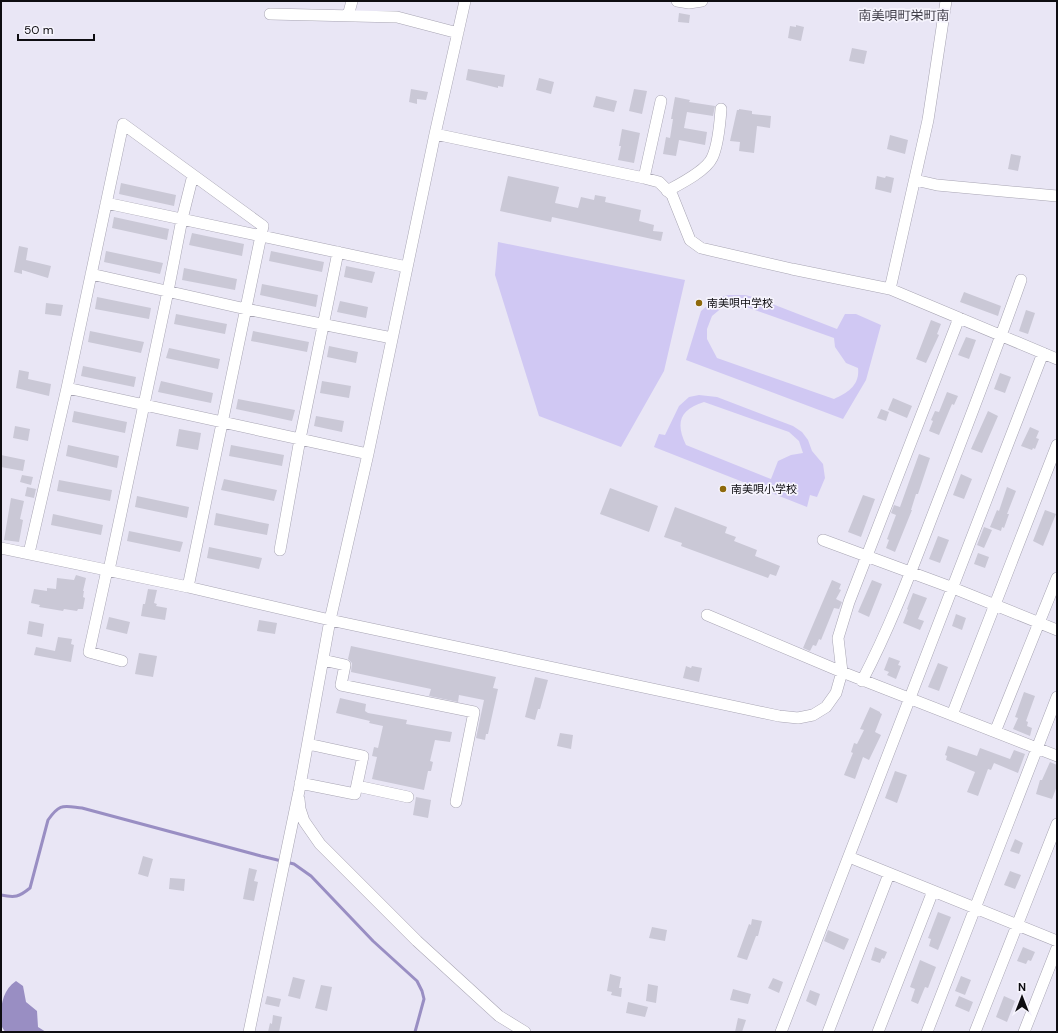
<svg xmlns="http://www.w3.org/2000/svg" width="1058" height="1033" font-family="'DM Sans','Noto Sans JP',sans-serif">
<rect width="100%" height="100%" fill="#e9e6f5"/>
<path fill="#d0c8f3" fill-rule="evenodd" d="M498,242L685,280L664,371L621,447L539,416L495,275Z
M728,295H745L757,298L837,329L845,314H856L881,325L866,380L843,419L686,360L701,311L715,299ZM738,304L834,338L835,347L846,363L858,368C860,385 848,393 834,399L717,358L707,339V329L712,316L724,306Z
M699,395L717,397L793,426L802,432L808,440L812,451L823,464L825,478L817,497L810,495L807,507L654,447L659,434L665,435L679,406L689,397ZM704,402L789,432L799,441L803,453L791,455L778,461L771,479L686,445C675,422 680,410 704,402Z"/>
<path fill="#998ec3" d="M16,981L23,986L26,1002L37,1011L38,1027L46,1032H5C4,1029 1,1027 1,1024C0,1008 2,990 16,981Z"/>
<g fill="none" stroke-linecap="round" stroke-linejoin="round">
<path stroke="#998ec3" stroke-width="3" d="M1,895C15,898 19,897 30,888L48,820C60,803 63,806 82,808L261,856L294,864L311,876L373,941L417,981L422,991L424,999L415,1032"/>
</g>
<path fill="#cac8d6" d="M679,13L690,15L689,23L678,22Z
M796,25L804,27L801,41L788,38L790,26L796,27Z
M852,48L867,51L864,64L849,61Z
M468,69L505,75L503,87L498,86V88L466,80Z
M539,78L554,82L551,94L536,90Z
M411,89L428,92L426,100L417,99V104L409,102Z
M634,89L647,91L642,114L629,111Z
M596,96L617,101L614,112L593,107Z
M675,97L690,100L689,102L715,106L713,116L687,112L684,128L707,132L705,145L679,140L676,156L663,154L666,137L670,138L673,119H671Z
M739,109L752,111V114L771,116L770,128L757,126L754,153L739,151L740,142L730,141L737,110H739Z
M622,129L640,133L634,163L618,160L621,146H619Z
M890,135L908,140L905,154L887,149Z
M1011,154L1021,156L1018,171L1008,169Z
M508,176L559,187L555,203L578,208L581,197L594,200L595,195L606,197L605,202L641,210L639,221L654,225L653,231L663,232L661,241L552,217L551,222L500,211Z
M877,176L885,178L886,176L894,178L891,193L875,189Z
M121,183L176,195L174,206L119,194Z
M114,217L169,229L167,240L112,228Z
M192,233L244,244L242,256L189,245Z
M19,246L28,248L26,260L51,266L48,278L22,270V274L14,272Z
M106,251L163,263L160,274L104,262Z
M271,251L324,262L322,272L269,261Z
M346,266L375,272L372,283L344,277Z
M184,268L237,279L235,290L182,280Z
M262,284L318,295L316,307L260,295Z
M964,292L1001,306L998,316L960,302Z
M97,297L151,308L149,319L95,309Z
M340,301L368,307L366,318L337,312Z
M46,303L63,305L61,316L45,314Z
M1026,310L1035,313L1028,334L1019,331Z
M176,314L227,324L225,334L174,324Z
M931,320L941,324L937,334L939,335L926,363L916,359Z
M90,331L144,342L141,353L88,342Z
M253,331L309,342L307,352L251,341Z
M966,337L976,340L969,359L958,355Z
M329,346L358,352L356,363L327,357Z
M169,348L220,359L218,369L166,358Z
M83,366L136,377L134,387L81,376Z
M19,370L29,372L28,379L51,384L49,396L16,388Z
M1000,373L1011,377L1005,393L994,389Z
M161,381L213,393L211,403L158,392Z
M322,381L351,386L349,398L320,393Z
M947,392L958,396L954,405L952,404L939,435L929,431L933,421L931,420L935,411L939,412Z
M893,398L912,406L907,418L888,410Z
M238,399L295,410L292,421L236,409Z
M881,409L889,412L886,421L877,418Z
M74,411L127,422L125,433L72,422Z
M988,411L998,416L982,453L971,449Z
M316,416L344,421L342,432L314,426Z
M15,426L30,429L28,441L13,438Z
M1030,427L1039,431L1036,438L1039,439L1035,449L1033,448L1032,450L1021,446Z
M179,429L201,433L198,450L176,446Z
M68,445L119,456L117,468L66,456Z
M231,445L284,455L282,466L229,456Z
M919,454L930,458L918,494H916L911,510H912L895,552L886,548L889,540L887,539L896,515L891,513L894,505L900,507Z
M1,455L25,460L23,471L1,467Z
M961,474L972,479L964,499L953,495Z
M22,475L33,477L31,485L20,482Z
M224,479L277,490L274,501L221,490Z
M59,480L112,490L110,501L57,491Z
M27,487L36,489L34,498L25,496Z
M1007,487L1016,491L1007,514H1009L1004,528L1002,527L1001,531L990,527L997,510L999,511Z
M610,488L658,506L649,532L600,514Z
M863,495L875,499L861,537L848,532Z
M137,496L189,507L187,518L135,507Z
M11,498L24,501L20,519L23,520L19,542L4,540Z
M675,507L727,527L725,533L736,537L734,541L757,550L755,556L780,566L776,576L770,574L768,578L681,546L682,543L664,537Z
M1045,510L1056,514L1043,546L1033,541Z
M216,513L269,524L267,535L214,525Z
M53,514L103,525L101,535L51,525Z
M984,527L992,530L984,548L977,545Z
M129,531L183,542L180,552L127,541Z
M938,536L949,540L940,563L929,559Z
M209,547L262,558L259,569L207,558Z
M978,553L989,557L985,568L974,564Z
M76,575L86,578L83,591H84L83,597L85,598L83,609H78L77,611L64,609L63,611L39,607L40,605L31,603L34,589L47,591V588L56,589L57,578L74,580Z
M832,580L841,584L839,589L841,590L836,599L842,602L839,609L834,608L821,640L819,639L816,646L813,645L810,651L803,648Z
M872,580L882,584L869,617L858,612Z
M148,589L157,590L154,603L157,604L156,606L167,608L165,620L141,616L143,604H145Z
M913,593L927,598L918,619L924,621L920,630L903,623L908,610L907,609Z
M956,614L966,618L962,630L952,626Z
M109,617L130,622L127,634L106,629Z
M259,620L277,623L275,634L257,631Z
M29,621L44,624L42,637L27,634Z
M58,637L72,639L71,644L74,645L71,662L34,655L36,647L55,651Z
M351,646L496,677L493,688L498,689L488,734H486L485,740L476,738L484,700L459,695L458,702L429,696L431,689L351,672L352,663L348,659Z
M139,653L157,656L153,677L135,674Z
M889,657L900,661L898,665L901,666L896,679L887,675L889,672L884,670Z
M938,663L948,667L939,691L928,687Z
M686,666L691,668L692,666L702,668L699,682L683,678Z
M535,677L548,680L540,709H538L535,720L525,717Z
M1024,692L1035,696L1026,721L1028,722L1027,726L1032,728L1030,736L1013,729L1018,718L1015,717Z
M340,698L366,704L365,711L368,713L407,720L406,724L452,732L450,742L435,740L430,761L433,762L431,771H428L424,790L372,779L377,757L372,756L374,747L378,748L383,726L369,723L370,721L336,713Z
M870,707L880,712V713L882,714L875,732L881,735L869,760L863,757L855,779L844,775L853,753L851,752L854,743L857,744L864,730L860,729Z
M560,733L573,735L571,749L557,746Z
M948,746L977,756L980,748L1010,759L1014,750L1025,754L1018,773L994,763L991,770L988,769L978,796L967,792L975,772L946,760L947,756L945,755Z
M1050,762L1057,765V786L1052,799L1036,794L1040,780H1042Z
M895,771L907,775L897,803L885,798Z
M416,797L431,800L428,818L413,815Z
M1015,839L1023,843L1019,854L1010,851Z
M143,856L153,859L148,877L138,874Z
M249,868L257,870L254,881L258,882L254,901L243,899Z
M1010,871L1021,875L1015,889L1004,885Z
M170,878L185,879L184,891L169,889Z
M938,912L951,917L938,950L929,946L931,939L928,938Z
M752,919L762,921L758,936H756L747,960L737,957L749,924L751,925Z
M652,927L667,930L665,941L649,938Z
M828,930L849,939L844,950L824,941Z
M875,947L887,952L884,959L882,958L880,963L871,960Z
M1023,947L1035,952L1031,961L1028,960L1026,964L1017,961Z
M920,960L936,967L928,988L925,987L918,1004L911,1001L915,989L910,987Z
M610,974L621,977L619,988H622L621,997L611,995L612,992L607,991Z
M961,976L971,980L965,995L955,991Z
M293,977L305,980L300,999L288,996Z
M773,978L783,982L779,993L768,988Z
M648,984L658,986L656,1003L646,1001Z
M321,985L332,987L327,1011L315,1008Z
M733,989L751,994L748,1004L730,1000Z
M810,990L820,994L816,1006L806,1001Z
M267,996L281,999L279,1007L265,1004Z
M959,996L973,1002L969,1012L955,1006Z
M1004,996L1015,1001L1007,1022L996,1017Z
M628,1002L648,1007L645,1017L626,1013Z
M273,1015L282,1017L279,1032H268L270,1023L272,1024Z
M738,1018L746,1020L742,1032H735Z"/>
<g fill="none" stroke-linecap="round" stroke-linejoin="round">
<defs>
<path id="minor" d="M677,1L689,3L702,1
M270,14L397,17L458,33
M348,16L352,1
M435,134L644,178L659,182L672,195L690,240L701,248L792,269L890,289L1057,359
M644,178L661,101
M915,180L937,185L1057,196
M667,191C680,184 706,171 712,158C718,146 720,123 721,109
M106,203L407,267
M91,274L246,309L392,338
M890,289L928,120L946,1
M67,388L368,454
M823,540L953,588L1057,630
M1,548L188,587L330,620L779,716L798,718L813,715L826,707L836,693L842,672L838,638L849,602L959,318
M280,550L300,439L338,252
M29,553L67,388L123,124L263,226L188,587
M107,570L89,652L122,661
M109,570L168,291L182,219L193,175
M707,615L842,672L1057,756
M323,660L345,665L341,685L474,712L456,802
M862,681C894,620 917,555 942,491C969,421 996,351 1021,280
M952,715L1057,445
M995,732L1057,578
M300,783L355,794L363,756L308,744
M357,786L408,797
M299,799L300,809L304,821L320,844L417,941L499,1016L525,1032
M849,857L1057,941
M249,1032L299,791L330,620L368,454L435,134L465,1
M781,1032L1043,353
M828,1032L889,874
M878,1032L933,891
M927,1032L1057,697
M975,1032L1057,824
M1024,1032L1057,948"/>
</defs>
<use href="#minor" stroke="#a8a5b3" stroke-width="12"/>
<use href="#minor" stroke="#fff" stroke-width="11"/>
</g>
<g fill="#8e690c" stroke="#f6f4fd" stroke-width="1.5">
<circle cx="699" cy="303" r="4"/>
<circle cx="723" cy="489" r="4"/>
</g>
<g text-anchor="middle" stroke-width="3.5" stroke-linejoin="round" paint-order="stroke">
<g font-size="11" fill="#0e0d11" stroke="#f6f4fd" text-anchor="start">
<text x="707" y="307">南美唄中学校</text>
<text x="731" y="493">南美唄小学校</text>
</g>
<g font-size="13" fill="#413f4a" stroke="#f6f4fd">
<text x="904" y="20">南美唄町栄町南</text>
</g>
</g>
<rect width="1058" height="1033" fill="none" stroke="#0e0d11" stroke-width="4"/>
<g transform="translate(1022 997)" stroke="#f6f4fd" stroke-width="3" paint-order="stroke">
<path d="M0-3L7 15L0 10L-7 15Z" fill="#0e0d11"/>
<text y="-6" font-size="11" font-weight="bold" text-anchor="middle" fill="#0e0d11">N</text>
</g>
<path d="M18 34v6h76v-6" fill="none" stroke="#0e0d11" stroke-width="2"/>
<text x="24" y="34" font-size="12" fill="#0e0d11" stroke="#f6f4fd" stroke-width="3" paint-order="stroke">50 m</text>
</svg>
